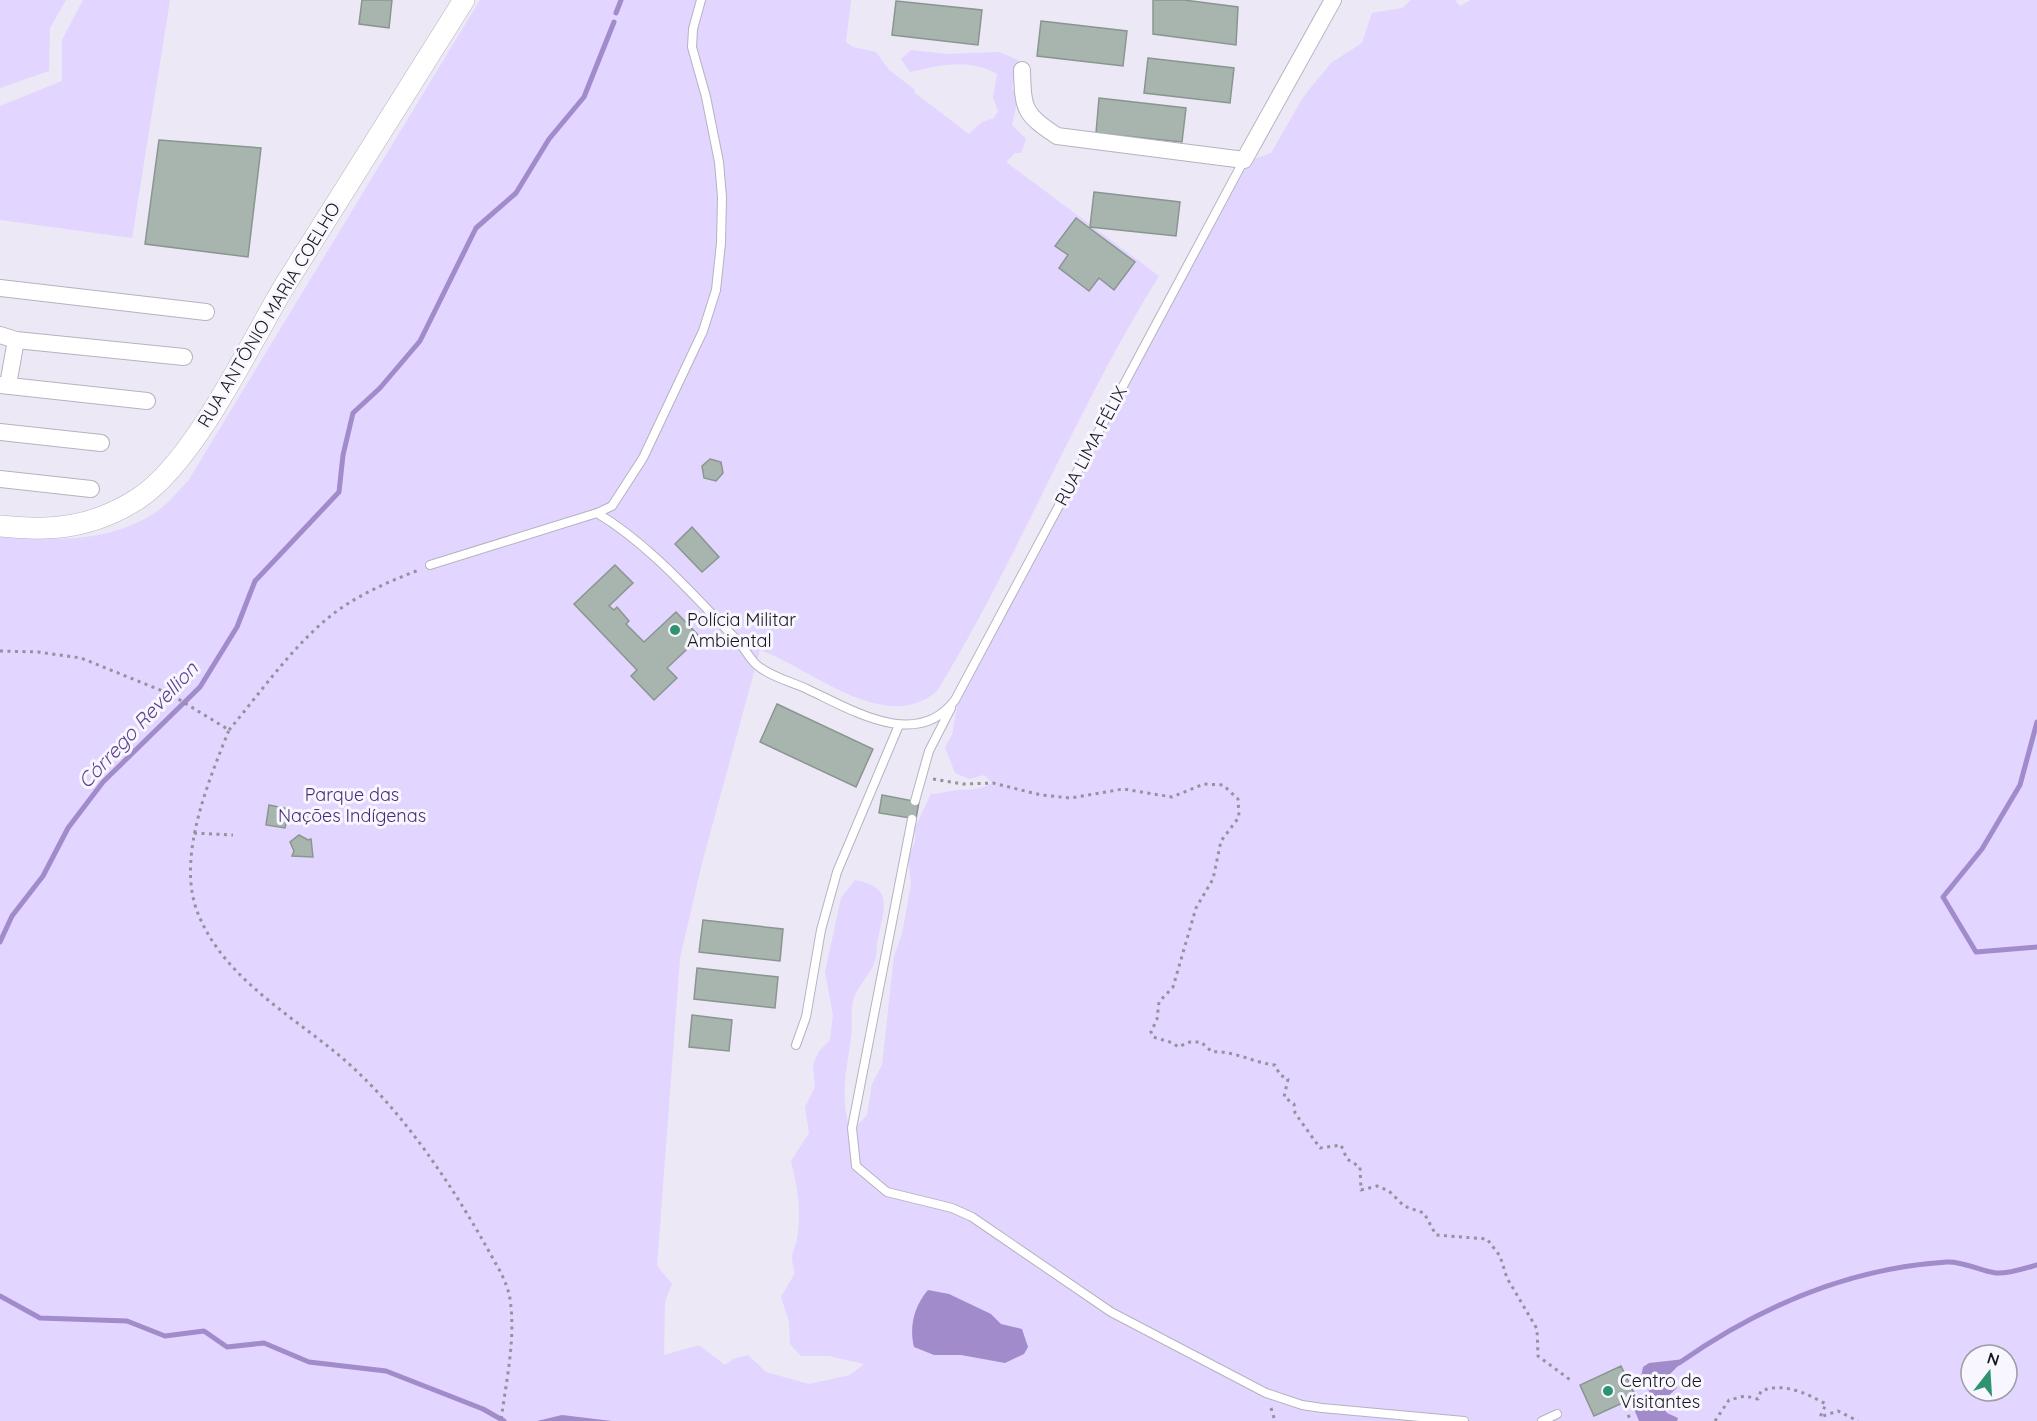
<svg xmlns="http://www.w3.org/2000/svg" width="2037" height="1421" font-family="Quicksand,sans-serif">
<rect width="100%" height="100%" fill="#ece8f5"/>
<path fill="#e2d5ff" fill-rule="evenodd" d="M0,0H66L50,28L49,71L0,88Z
M83,0H170L132,238L0,220V106L62,81V40Z
M480,0H851L846,42L853,47L876,52L889,70L914,89L915,93L969,134L982,122L994,118L998,111L993,97L997,74C970,58 939,65 910,72L901,59L911,50L947,54L999,52L1018,60L1012,88L1018,98L1012,125L1026,139L1021,153H1015L1006,162L1159,276C1076,409 1019,557 937,691C885,736 811,668 760,650L702,863L680,958L657,1266L672,1284L665,1301L664,1355L699,1345L725,1365L733,1359L748,1355L766,1372L809,1384L850,1375L864,1364L829,1356H801L790,1344L789,1321L781,1297L795,1273C788,1250 796,1253 798,1232C801,1207 797,1185 791,1161L809,1133L805,1107L815,1087L813,1065L819,1051L830,1040L833,1015L825,972L841,898L855,880C896,888 883,909 878,939C876,946 877,954 875,961C871,975 856,987 853,1001C850,1013 853,1026 851,1038C847,1067 838,1104 852,1131L867,1115L872,1084L882,1065L894,956L902,934L911,884L908,858L915,841V827L931,794C942,794 951,790 960,790C974,789 980,790 992,783L984,775L969,779L955,773L945,747L952,735L958,701L1246,162L1271,153L1304,96L1331,63L1362,43L1372,13L1402,8L1411,0H1455L1460,6L1471,0H2037V1421H0V535C52,541 103,543 150,516C165,508 176,493 188,481ZM1971,1355H2007V1391H1971Z"/>
<path fill="#a18bcb" d="M928,1290L949,1294L991,1314L1001,1324L1022,1329L1028,1347L1024,1354L1005,1363L961,1355H934L914,1347C909,1327 914,1306 928,1290Z
M1685,1359L1668,1376L1669,1379L1676,1380L1677,1388L1666,1398L1668,1403L1664,1408L1667,1413L1678,1418L1677,1421H1639L1634,1409L1647,1402L1650,1393L1641,1377L1643,1367L1649,1363Z
M562,1415L612,1421H537Z"/>
<g fill="none" stroke-linecap="round" stroke-linejoin="round">
<path stroke="#a18bcb" stroke-width="5" d="M616,13L621,0
M2037,722L2020,785L1982,849L1943,897L1976,952L2037,947
M0,942L12,916L43,876L68,828L103,782L200,687L237,627L255,581L339,492L343,455L353,413L380,388L420,341L476,228L516,193L549,139L584,97L614,22
M0,1296L40,1318L127,1321L165,1336L204,1331L227,1347L264,1343L309,1362L386,1371L483,1409L504,1421
M1679,1363C1759,1307 1848,1268 1947,1262C1963,1261 1980,1271 1996,1273C2009,1274 2025,1268 2037,1265"/>
</g>
<path fill="#a7b5ae" stroke="#899690" stroke-width="1.5" d="M362,0H392L389,28L359,24Z
M1153,0H1184L1238,7L1236,45L1153,34Z
M896,1L982,10L978,45L892,35Z
M1041,21L1127,31L1123,66L1037,56Z
M1148,58L1234,68L1230,103L1144,93Z
M1099,98L1186,108L1182,142L1096,133Z
M159,140L261,148L248,257L145,244Z
M1094,192L1180,202L1176,236L1090,227Z
M1076,218L1135,262L1114,290L1099,278L1089,291L1059,268L1068,255L1055,246Z
M710,459L721,462L723,473L716,481L704,478L702,466Z
M692,527L719,557L702,572L675,544Z
M615,565L633,583L609,606L614,610L617,607L629,621L626,624L644,642L676,612L700,637L667,668L677,678L654,700L631,676L637,670L574,604Z
M777,704L873,749L856,787L760,742Z
M882,795L919,802L916,819L879,813Z
M269,805L289,809L285,828L266,825Z
M306,810L316,822L301,823Z
M299,835L308,840L311,839L313,857L292,856L294,851L290,842Z
M703,920L783,929L780,961L699,952Z
M697,968L778,977L775,1008L694,999Z
M692,1015L732,1020L729,1051L689,1047Z
M1621,1366L1636,1397L1594,1416L1580,1385Z"/>
<g fill="none" stroke-linecap="round" stroke-linejoin="round">
<defs>
<path id="service" d="M597,513L612,506L643,458L703,331L716,290L721,243L722,197L719,162L706,97L692,47L693,29L701,0
M430,565L597,513C649,544 693,595 735,638C744,646 749,659 758,666C771,677 792,682 807,689C852,710 917,751 955,700L1244,160
M915,801L929,751L951,708
M912,819L852,1128L856,1166L887,1192L952,1208L972,1217L1111,1312L1266,1393L1302,1405L1322,1408L1464,1421
M796,1045L806,1017L821,930L837,872L899,725
M1542,1421L1557,1414"/>
<path id="minor" d="M1022,70C1023,110 1024,114 1057,136L1244,160L1333,0
M0,288L206,312
M0,335L16,340L184,357
M0,385L147,401
M8,385L16,340
M0,432L101,443
M0,479L91,489"/>
<path id="tertiary" d="M0,526C52,532 95,527 139,498C195,461 249,345 285,285C344,190 404,95 464,0"/>
</defs>
<use href="#service" stroke="#b6b2be" stroke-width="10"/>
<use href="#minor" stroke="#b6b2be" stroke-width="18"/>
<use href="#tertiary" stroke="#b6b2be" stroke-width="22"/>
<path stroke="#95929b" stroke-width="3" stroke-dasharray="3 4.5" stroke-linecap="butt" d="M0,651L38,652L81,658L170,694L229,730C209,780 179,851 195,905C216,970 280,1008 330,1048C393,1097 447,1177 486,1246C495,1263 507,1280 510,1299C516,1339 506,1381 501,1421
M229,730C262,691 295,642 337,611C362,593 390,581 419,570
M933,779L963,784L993,783L1041,795L1070,798L1123,789L1172,797L1204,784L1223,785L1238,799L1239,817L1221,841L1213,879L1196,908L1173,987L1159,1002L1157,1019L1151,1032L1153,1037L1173,1043L1178,1047L1190,1042H1201L1212,1052C1233,1050 1254,1063 1275,1065L1280,1075L1288,1079L1284,1097L1294,1104L1295,1113L1320,1148L1341,1145L1347,1159L1360,1167L1361,1190L1377,1186L1389,1191L1404,1206L1424,1213L1436,1235L1487,1239L1500,1256L1507,1278L1537,1329L1538,1356L1573,1382
M194,833L233,835
M1271,1408L1275,1421
M1625,1408L1631,1421
M1715,1421L1729,1400L1745,1396L1758,1399L1761,1391C1784,1382 1805,1393 1826,1404L1820,1417L1838,1411L1858,1421"/>
<use href="#service" stroke="#fff" stroke-width="8"/>
<use href="#minor" stroke="#fff" stroke-width="16"/>
<use href="#tertiary" stroke="#fff" stroke-width="21"/>
</g>
<g fill="#2e9470" stroke="#f8f6fe" stroke-width="2">
<circle cx="675" cy="630" r="6"/>
<circle cx="1608" cy="1391" r="6"/>
</g>
<g text-anchor="middle" stroke-width="6" stroke-linejoin="round" paint-order="stroke">
<g font-size="18" fill="#18161b" stroke="#f8f6fe">
<text transform="translate(269 315) rotate(-59)" y="6">RUA ANTÔNIO MARIA COELHO</text>
<text transform="translate(1091 446) rotate(-62)" y="6">RUA LIMA FÉLIX</text>
</g>
<g font-size="18" fill="#18161b" stroke="#f8f6fe" text-anchor="start">
<text x="687" y="626">Polícia Militar<tspan x="687" dy="21">Ambiental</tspan></text>
<text x="1620" y="1387">Centro de<tspan x="1620" dy="21">Visitantes</tspan></text>
</g>
<g font-size="18" fill="#4a2976" stroke="#f8f6fe">
<text x="352" y="801">Parque das<tspan x="352" dy="21">Nações Indígenas</tspan></text>
</g>
<g font-size="20" font-style="italic" fill="#5f408f" stroke="#f8f6fe">
<text transform="translate(138 725) rotate(-47)" y="7">Córrego Revellion</text>
</g>
</g>
<g transform="translate(1989 1373) rotate(17)"><circle r="28" fill="#f8f6fe" stroke="#9e9ca3" stroke-width="1.5"/>
<path d="M0-4.5L10 22L0 15L-10 22Z" fill="#2e9470"/>
<text y="-9" font-size="16" font-weight="bold" text-anchor="middle" fill="#18161b">N</text>
</g>
</svg>
